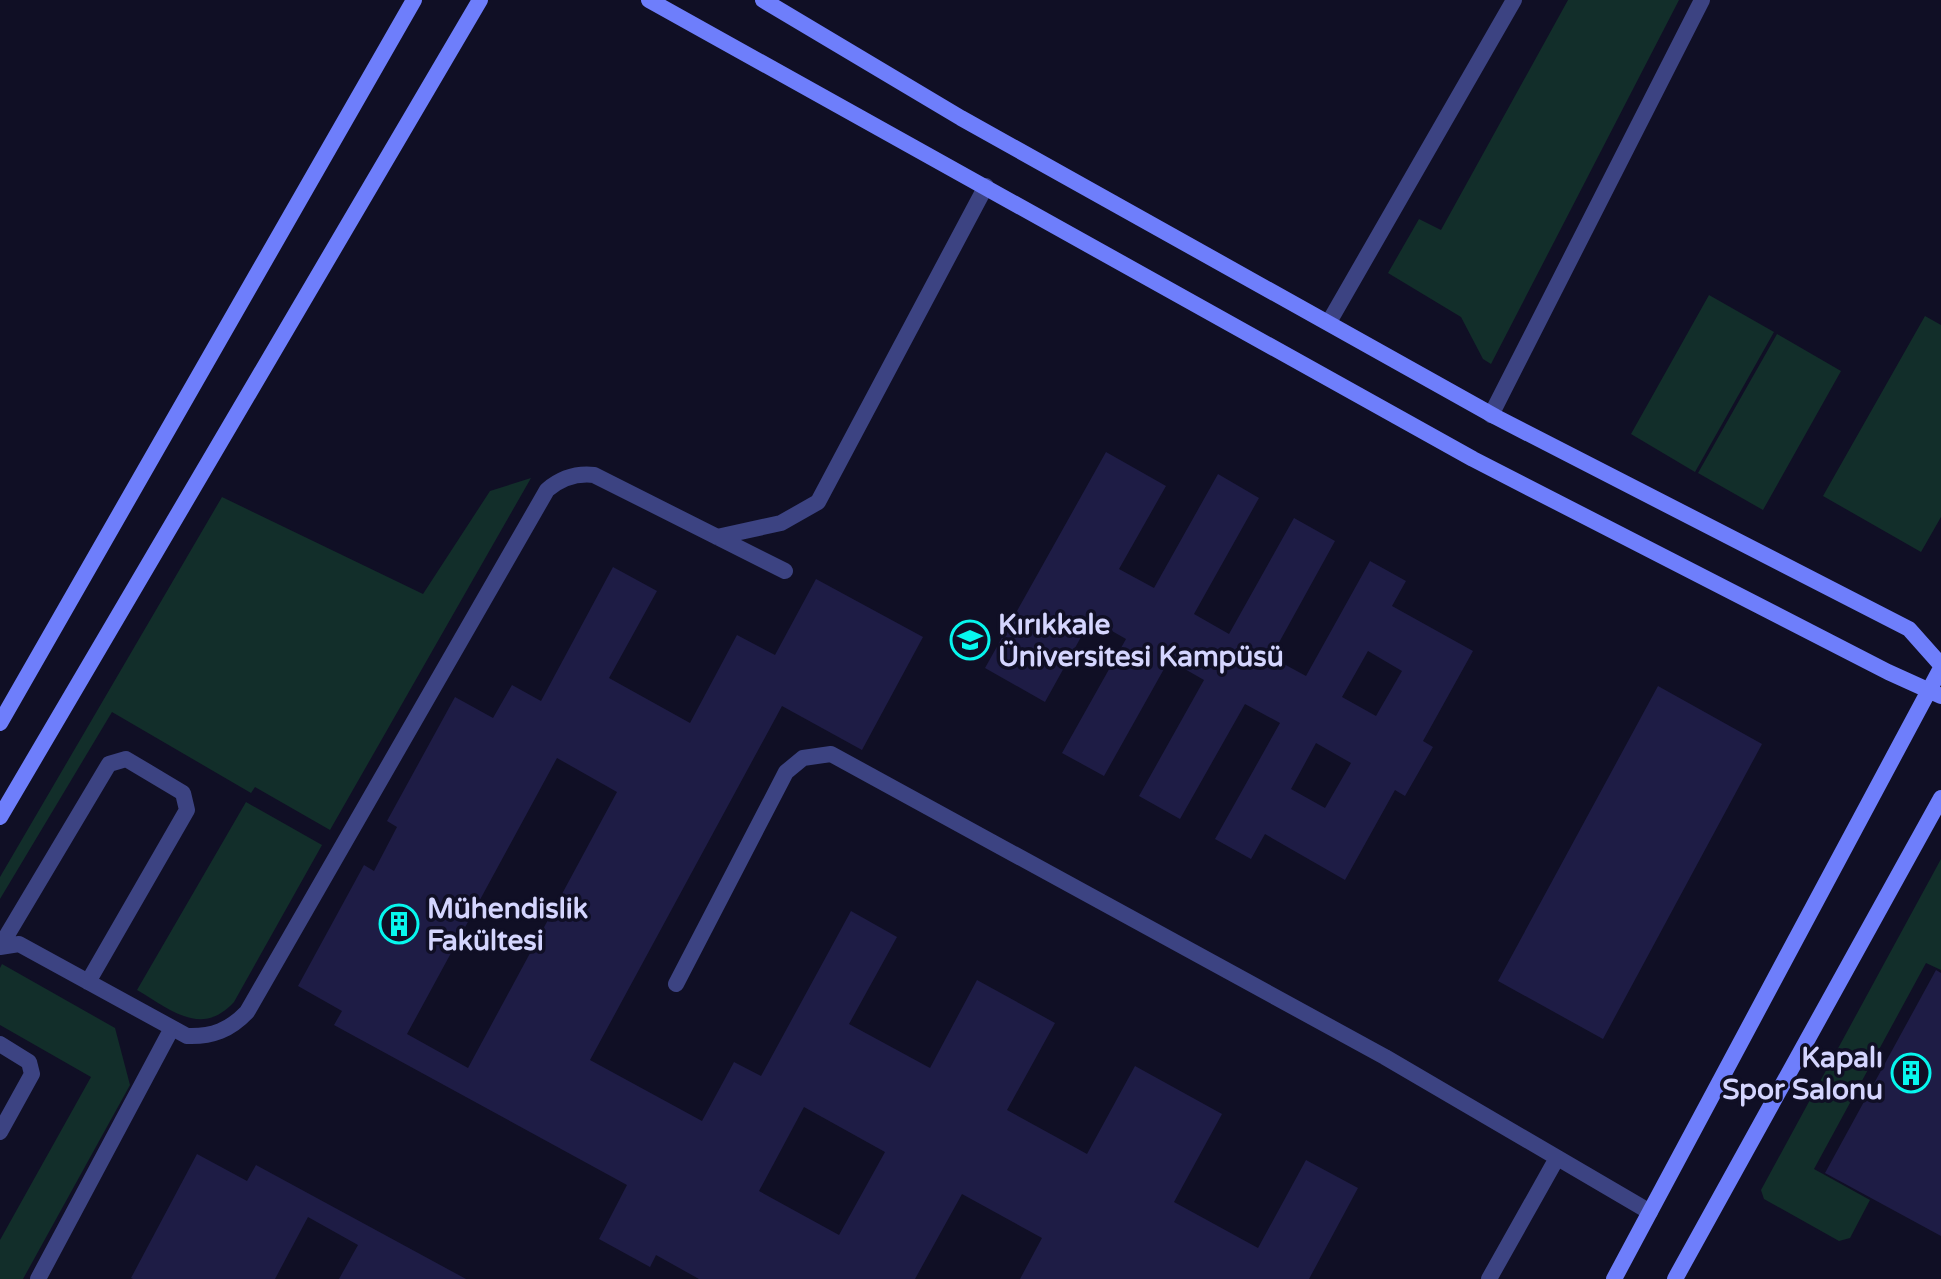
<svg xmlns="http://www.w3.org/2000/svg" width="1941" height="1279" font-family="'Varela Round',sans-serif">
<rect width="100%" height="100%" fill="#100f25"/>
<path fill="#122e2a" d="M1568,0H1679L1491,364L1483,359L1461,317L1388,273L1419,219L1441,230Z
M1709,295L1774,332L1695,472L1631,434Z
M1925,316L1941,325V517L1921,552L1823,496Z
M1777,334L1841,371L1763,510L1698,473Z
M531,478L330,830L255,787L251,793L112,712L0,899V877L222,497L423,594L490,491Z
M246,802L322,845L234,1002C201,1038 170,1009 137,990Z
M1941,859V970L1926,963L1814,1169L1870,1200L1850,1238L1839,1241L1764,1199L1761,1190Z
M2,964L115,1028L130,1085L23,1279H0V1240L91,1077L0,1025V968Z"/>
<path fill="#1e1c45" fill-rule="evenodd" d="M1106,452L1166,486L1119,569L1154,588L1218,474L1259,498L1194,614L1229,634L1294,518L1335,541L1271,657L1306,676L1370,561L1406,581L1392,606L1473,651L1423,741L1433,747L1405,796L1395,790L1345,880L1265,834L1251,859L1215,839L1280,723L1245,704L1180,819L1139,796L1204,680L1169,660L1104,776L1062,753L1126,639L1091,619L1045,702L985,668ZM1368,651L1402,671L1376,716L1342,697ZM1316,743L1351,763L1325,808L1291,789Z
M613,567L657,591L609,678L690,723L737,635L775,655L816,579L923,637L862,750L782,706L590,1060L702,1121L734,1062L761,1076L851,911L897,937L849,1024L930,1068L977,980L1055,1023L1007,1110L1087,1154L1135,1066L1222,1114L1174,1202L1258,1248L1306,1160L1358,1188L1309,1279H1020L1042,1238L962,1194L915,1279H699L656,1255L650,1267L599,1239L627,1185L334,1025L342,1011L298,986L364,865L374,871L397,827L387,821L455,697L493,718L512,685L541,701ZM557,758L617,792L468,1068L407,1034ZM804,1107L885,1152L839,1235L759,1191Z
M1658,686L1762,744L1603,1039L1498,981Z
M1936,970L1941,973V1236L1825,1173Z
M197,1154L247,1181L256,1165L466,1279H339L358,1245L308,1217L275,1279H133L131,1278Z"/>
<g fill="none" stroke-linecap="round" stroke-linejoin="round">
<path stroke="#3c4382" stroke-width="16" d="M717,537L781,523L818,502L986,186
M0,947L19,944L187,1036C212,1037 230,1030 247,1012L547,490C561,478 576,473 594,475L785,571
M0,947L109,764L126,759L183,793L187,810L88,982
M676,984L786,772L803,758L831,754L1385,1057L1650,1212
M0,1044L29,1062L32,1074L0,1132
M38,1279L172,1028
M1489,1279L1557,1158"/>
<path stroke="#3c4382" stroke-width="16" d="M1329,322L1514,0
M1491,415L1702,0"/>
<path stroke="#6e7efb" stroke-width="16" d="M649,0L1473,459L1888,672L1941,696
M763,0L961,118L1496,417L1909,629L1941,665
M0,723L414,0
M0,817L480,0
M1614,1279L1941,668
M1675,1279L1941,798"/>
</g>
<defs>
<symbol id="university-ring" viewBox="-11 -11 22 22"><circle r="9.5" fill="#100f25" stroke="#07f7ee" stroke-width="1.5"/><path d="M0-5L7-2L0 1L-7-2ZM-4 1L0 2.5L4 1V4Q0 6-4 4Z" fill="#07f7ee"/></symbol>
<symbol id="building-ring" viewBox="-11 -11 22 22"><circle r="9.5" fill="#100f25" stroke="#07f7ee" stroke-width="1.5"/><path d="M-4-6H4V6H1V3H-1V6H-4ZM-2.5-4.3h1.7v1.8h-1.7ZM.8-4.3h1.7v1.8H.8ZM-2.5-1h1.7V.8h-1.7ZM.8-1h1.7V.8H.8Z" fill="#07f7ee"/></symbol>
</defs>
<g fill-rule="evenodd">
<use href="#university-ring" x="948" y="618" width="44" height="44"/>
<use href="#building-ring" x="377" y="902" width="44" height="44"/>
<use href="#building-ring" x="1889" y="1051" width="44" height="44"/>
</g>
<g text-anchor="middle" stroke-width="7" stroke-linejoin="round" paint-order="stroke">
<g font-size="28" font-weight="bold" fill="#d4d5fe" stroke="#100f25" text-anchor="start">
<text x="998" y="634">Kırıkkale<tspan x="998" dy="32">Üniversitesi Kampüsü</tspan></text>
<text x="427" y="918">Mühendislik<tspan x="427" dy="32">Fakültesi</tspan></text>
<text x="1883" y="1067" text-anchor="end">Kapalı<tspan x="1883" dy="32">Spor Salonu</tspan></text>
</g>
</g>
</svg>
